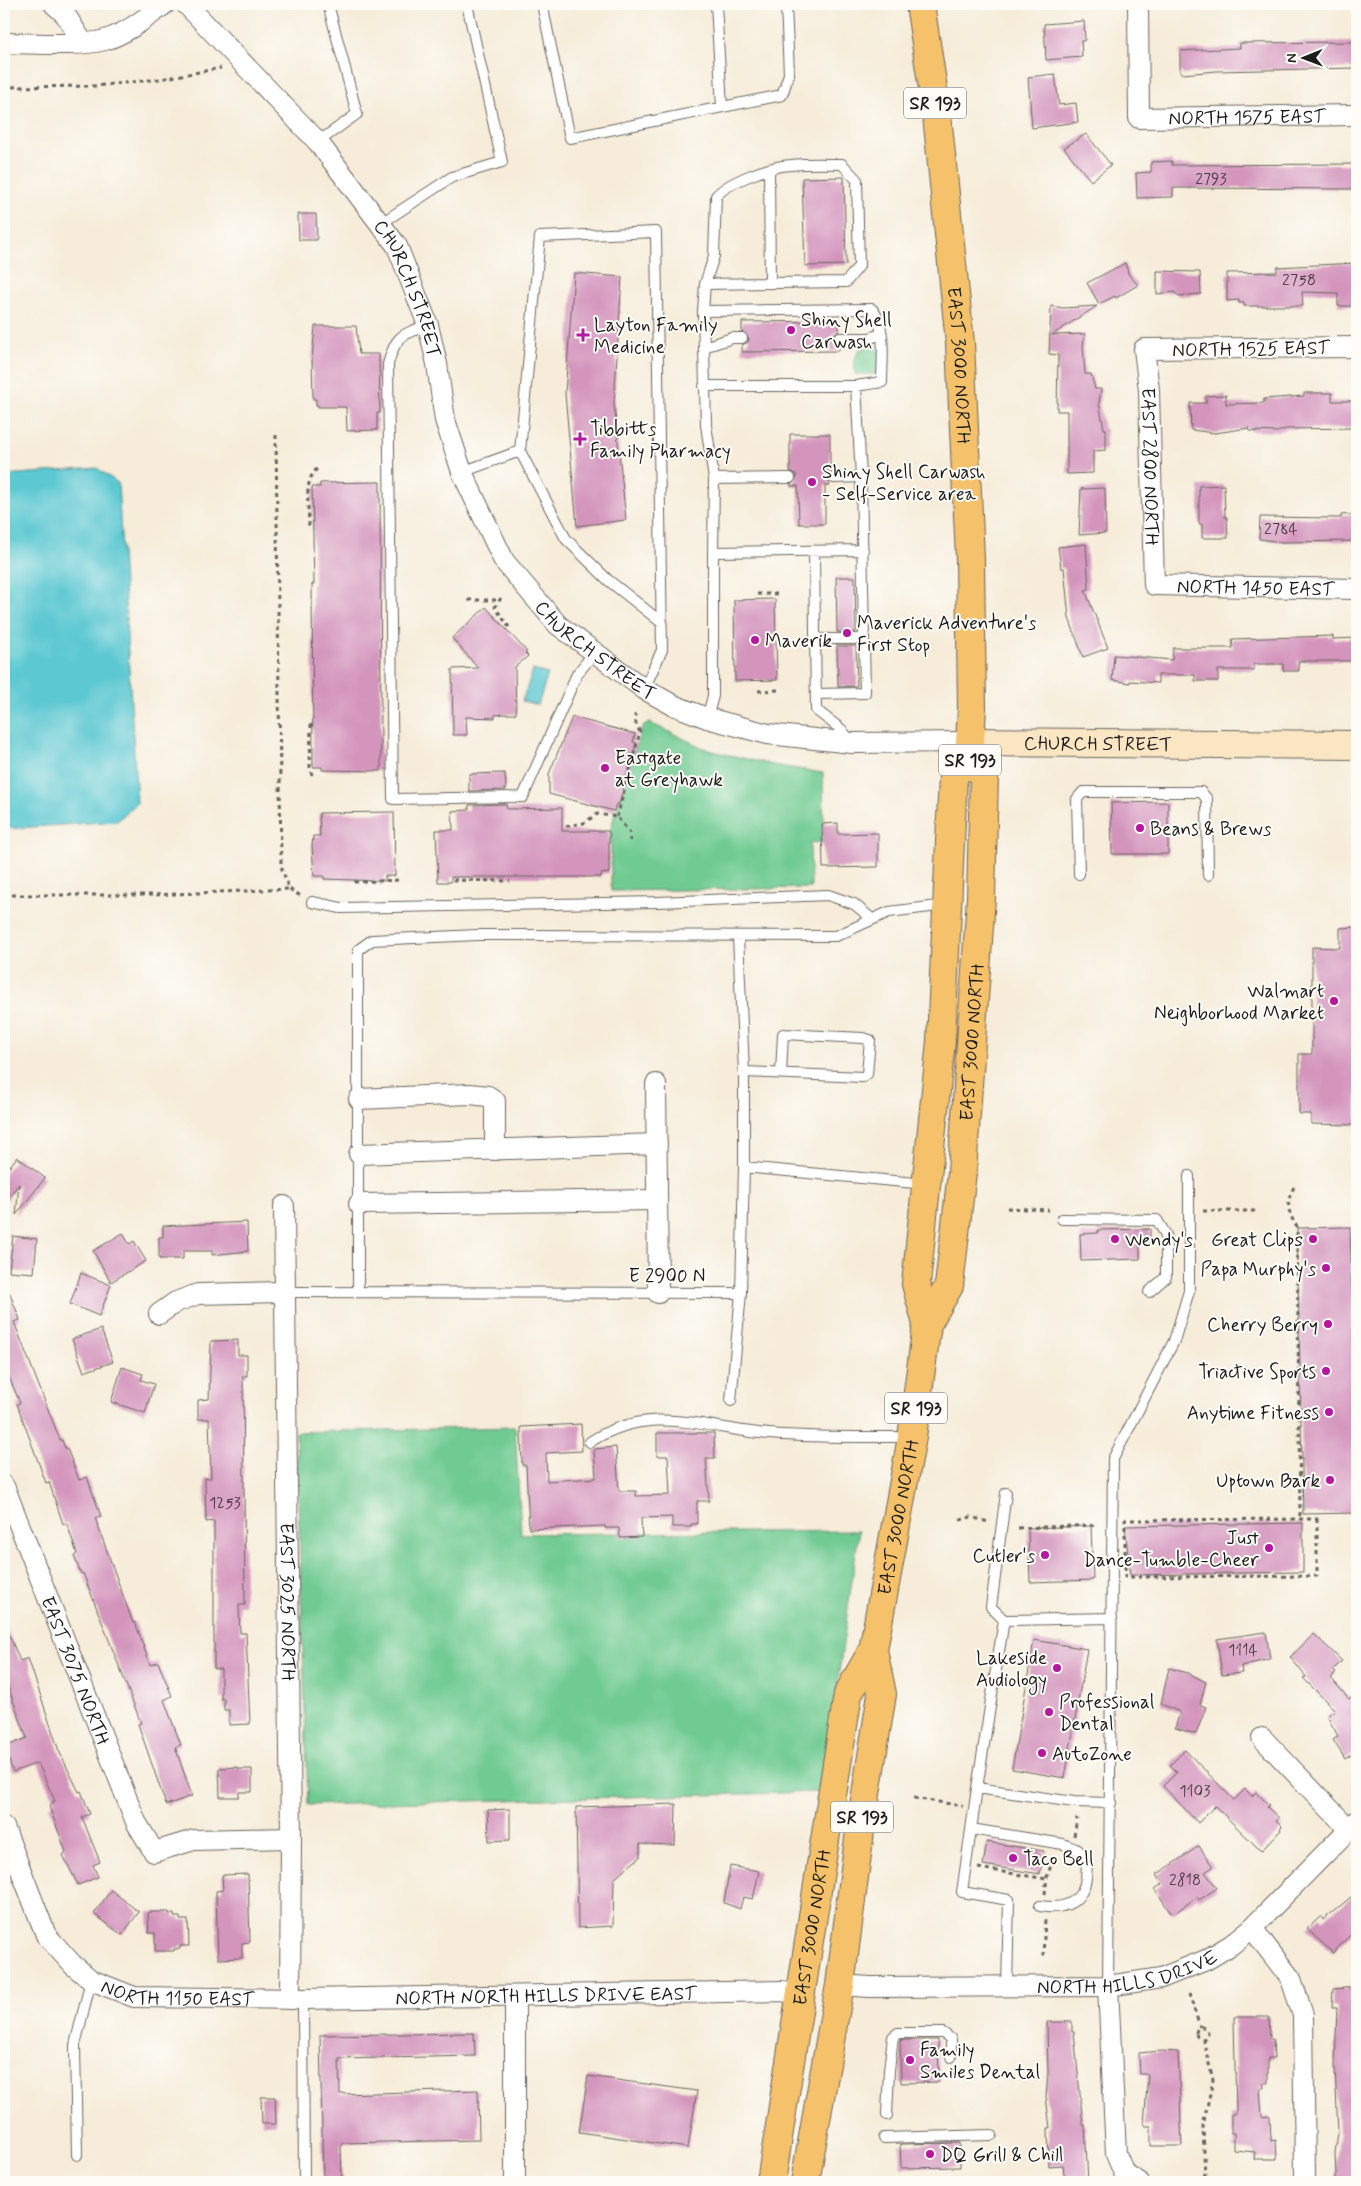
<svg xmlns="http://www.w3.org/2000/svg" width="1361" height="2186" font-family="Mynerve,sans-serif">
<rect width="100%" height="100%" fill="#fdfcf7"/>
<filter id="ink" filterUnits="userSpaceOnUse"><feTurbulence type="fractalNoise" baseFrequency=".02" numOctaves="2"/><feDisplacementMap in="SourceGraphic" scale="10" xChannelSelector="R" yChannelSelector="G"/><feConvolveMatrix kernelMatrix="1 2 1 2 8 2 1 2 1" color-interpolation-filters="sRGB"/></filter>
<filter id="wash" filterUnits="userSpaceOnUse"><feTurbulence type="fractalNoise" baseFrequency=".0096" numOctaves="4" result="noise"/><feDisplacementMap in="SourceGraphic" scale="20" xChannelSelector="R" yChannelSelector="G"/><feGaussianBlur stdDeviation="1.12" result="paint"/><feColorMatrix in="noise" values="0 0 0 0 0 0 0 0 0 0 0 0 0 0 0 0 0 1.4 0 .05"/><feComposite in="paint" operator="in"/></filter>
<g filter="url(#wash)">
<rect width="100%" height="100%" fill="#f6ecd9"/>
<path fill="#70cb92" stroke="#467457" d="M875,346L879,351V372L877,374H855L854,361L859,349Z
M650,723L708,750L773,765L823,773L824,842L810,843L811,888L611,891V827L642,727Z
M515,1427L521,1534L859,1531L822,1792L308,1805L296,1432Z"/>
<path fill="#5bc8d2" stroke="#3c7277" d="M97,468L118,483L137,803L117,821L4,829V475Z
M533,670L548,674L538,705L522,701Z"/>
<g id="blocks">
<path fill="#d495bd" d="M1084,21L1085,40L1081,41L1082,57L1046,60L1044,24Z
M1357,42V68L1217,71L1183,74L1180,72V51L1240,48V43Z
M1055,74L1059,105L1076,103L1078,122L1032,128L1028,77Z
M1086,134L1111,165L1091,181L1064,148Z
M1172,161V165L1357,164V189L1173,188V197L1137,198L1136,173L1151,172V162Z
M844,177L846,265L805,266L802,178Z
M298,214H316L317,240H299Z
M1125,263L1129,275L1138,285L1116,298L1115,296L1099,304L1087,283Z
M1357,263V306H1338V293L1302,292L1303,306H1244V303H1239V300L1227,301V273L1277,272V267Z
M1157,271L1200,272L1201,294L1179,296L1174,292L1157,294Z
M574,273L622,277L614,403L626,520L577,526L565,394Z
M1051,306L1063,308L1097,306L1052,335L1085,334L1083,346L1085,374H1091L1095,389H1101L1099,403L1104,429H1106V450L1093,451V473L1067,474V411H1057L1058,355L1049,354Z
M839,321V331L833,334L832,338L839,345V351L742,352V345L748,342L749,338L742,331V322Z
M315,326H356L359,354H379L380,413H377V430L347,431L346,407H318V405H316V399H313L312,359Z
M1304,393H1332V401H1356L1355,428L1286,429L1277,432L1250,431L1249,428L1215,433L1191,430L1190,403H1206V396L1226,395V404L1264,403V399L1304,396Z
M790,434H830V472L827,478L830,486H825V524H799L798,486H790L797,478L796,474L790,471Z
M380,482L381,771L322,770V767H313L312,584H314L312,487H320V483Z
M1224,485L1225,517H1227L1228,538H1202V524H1199V486Z
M1105,488L1106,533L1079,535L1081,489Z
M1357,514V541L1281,542L1259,539L1260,517L1341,518V515Z
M1086,544L1089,589L1085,590L1108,648L1083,657L1069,618L1064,568H1061L1058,547Z
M836,577H855L856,632H837Z
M775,599L777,680L735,681L734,600Z
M486,607L527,652L525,653L528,656L515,667L516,714H504L495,715V718L466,717L467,735H453L452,669L478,668L452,638Z
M1333,636V639L1357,638V661H1298L1299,671H1283V664H1254V670H1218V681H1195V675H1158V683L1130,681V683L1112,680L1114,655L1172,660L1173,648H1233L1232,639Z
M837,646H856L857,686L838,687Z
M572,717L635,734L633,742L636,743L633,756L619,804H616L614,811L549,794V774Z
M505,773L506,790L469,791V774Z
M1168,802V854H1112L1111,803Z
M506,804L507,809L562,808V831H609V873L601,874V877H451V882H438L436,830H453L452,811L469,810V805Z
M394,812L395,876H385V881L324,879V876H314L312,846L313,836H320L319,813Z
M838,823V834L878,833V867L823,868L822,824Z
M1357,927V1125L1311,1124V1114H1299V1054H1312V947L1340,948V928Z
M17,1157L45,1178L16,1215L19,1184L4,1203V1174Z
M247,1222L248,1251L212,1255V1251H183V1259H159V1237H163V1226Z
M1350,1227L1354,1378H1357V1513L1303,1514L1297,1228Z
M1150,1229V1245H1140V1259L1081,1261L1080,1234L1098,1233V1230Z
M123,1233L129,1244L134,1241L146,1261L111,1282L93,1251Z
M13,1236L37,1239L34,1273L9,1271Z
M81,1273L111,1285L99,1316L70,1304Z
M5,1281L20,1320L14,1322L60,1440H62L65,1448H67L79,1480L87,1477L101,1516L95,1518L133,1623L135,1622L150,1665L158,1662L172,1696L164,1700L181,1745L175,1747L192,1796L166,1805L138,1724L141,1723L83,1573L81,1574L74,1556L77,1554L68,1527L66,1523L63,1524L49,1482L46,1483L17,1404L20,1403L4,1365Z
M101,1329L113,1362L84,1372L72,1339Z
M238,1340V1355H247V1376H243L245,1605H239L240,1633H246L250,1724L229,1725V1710H224V1699H221V1669H214V1521L206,1522L205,1478H211L209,1419H198V1400L209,1399L211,1341Z
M122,1367L143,1374L141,1380L154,1384L145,1413L111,1402Z
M581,1424L582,1451L546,1453L547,1481L596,1478L594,1449L616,1447L619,1491H636V1496L670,1495L668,1456H657V1433H714L715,1458H706L709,1501H697V1524H691V1527H672V1517L641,1518L642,1537L620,1538L619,1528H605V1526L529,1529L526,1465H522L521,1427Z
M1303,1523V1572L1130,1575L1125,1526Z
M1091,1526L1093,1580L1030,1582L1028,1528Z
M4,1622L20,1661L28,1658L59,1751L79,1792L81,1791L90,1814L82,1817L100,1862L93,1865L98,1877L78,1885L63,1855L66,1852L49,1806L53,1804L52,1802L55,1801L38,1763L13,1772L5,1747L27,1738L4,1676Z
M1266,1632L1270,1659L1241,1666L1242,1673L1222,1675L1217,1639Z
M1314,1634L1342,1661L1333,1670L1336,1673L1331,1678L1349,1699L1357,1693V1751L1345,1759L1333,1740L1338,1736L1327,1716L1335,1710L1303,1678L1306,1677L1290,1657Z
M1034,1640L1087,1649L1065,1778L1012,1769Z
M1169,1668L1188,1673L1206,1682L1200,1705L1206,1707L1196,1734L1175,1728L1180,1712L1161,1704Z
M1185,1750L1234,1800L1245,1789L1252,1796L1256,1792L1269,1805L1267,1807L1279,1818L1276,1820L1282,1826L1280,1829L1281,1830L1261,1851L1215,1806L1198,1823L1163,1786L1177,1772L1170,1765Z
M238,1767V1769H252V1792H239V1797H220L219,1768Z
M676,1804L675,1845L640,1844V1857L614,1879L613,1926L578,1928L576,1807Z
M510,1809V1840L489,1841L488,1810Z
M987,1842L1044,1851L1040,1874L983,1865Z
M1199,1846L1213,1867L1205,1872L1217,1888L1199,1900L1197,1897L1175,1913L1170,1912L1155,1889L1162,1884L1156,1875Z
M730,1866L759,1871L753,1899L743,1897L740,1909L724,1903Z
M248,1874L250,1942L242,1943V1958L218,1959L216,1891L223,1890L222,1875Z
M111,1890L139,1912L122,1935L94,1914Z
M1357,1892V1928L1333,1953L1307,1929L1321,1916L1323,1920Z
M148,1912H169V1914H174V1917H180V1920H188L189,1946H180V1949H174V1951H155V1933H149Z
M1357,1987V2182H1334L1336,2174L1335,2153L1338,2133L1335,2066L1337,2007H1332L1333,1989Z
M1234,2017H1269L1270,2039H1273L1274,2058H1268V2083H1263L1264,2088H1260L1262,2117L1270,2116L1271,2141L1276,2140L1277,2159H1254L1255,2152L1234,2150V2133H1231V2114H1236Z
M1047,2022H1072V2032H1074L1083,2125H1085L1088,2182H1065L1063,2165L1049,2166L1048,2128H1050L1046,2097L1048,2073Z
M474,2033L475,2056L339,2059L340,2094L478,2090L479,2140L341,2143L342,2182H323L320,2035Z
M900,2040H938L939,2082L901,2083Z
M1161,2051L1178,2052L1182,2146H1151V2126H1146L1144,2124L1148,2074H1140L1139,2053Z
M588,2076L697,2091L688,2148L579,2132Z
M261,2097H275L276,2124H262Z
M960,2143V2167L901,2168L900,2144Z"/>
</g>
</g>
<g filter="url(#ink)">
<use href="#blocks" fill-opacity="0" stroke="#68655e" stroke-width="1"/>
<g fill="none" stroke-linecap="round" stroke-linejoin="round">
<defs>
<path id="lane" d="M542,4L570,138L782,95L789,74L786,4
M716,4L722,107
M318,142L357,114L328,4
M769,169L770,282
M380,224L452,177L502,162L467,4
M705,284L846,282L859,266L857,180L842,164C825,164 808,163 791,165C771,166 729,181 716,196L714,256L705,284L703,311L706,425L714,479L713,552
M703,311L872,309C887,326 882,360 882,382L856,386H704
M428,325C401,335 396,335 388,364L393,799L523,797L577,674L594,653
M839,338H870L881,334
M704,347L732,338H742
M520,451L566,539L608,580L661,622
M462,472L520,451L540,237L656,232L662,650L644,689
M834,478L861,477
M714,479L790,478
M814,551L816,710L842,730L851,742
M815,639H864
M816,694L865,693L861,477L856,386
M707,718L713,696V552L863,550
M1079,874L1077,799L1083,792H1201L1207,799L1208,875
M312,902L341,908L658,902L828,895L854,904L872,919
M738,936L744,1072
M744,1167V1072L863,1077L867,1074L870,1040L863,1038L783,1034L781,1073
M1062,1219L1157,1220L1166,1235V1277L1149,1292
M283,1292L741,1293L744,1167L926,1184
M358,1292V950L372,940L477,935L836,936L889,912L946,905
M731,1401L741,1293
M590,1442C651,1402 706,1429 769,1434C816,1438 863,1437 911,1437
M1004,1620L991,1607L1006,1493
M977,1788L962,1892L1009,1900L1007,1987
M1111,1803L1074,1802L977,1788L1004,1620L1112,1618
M971,1829L1063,1844L1078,1850L1086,1859C1090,1893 1075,1912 1040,1906
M1108,1986L1113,1459L1174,1341L1189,1291V1176
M303,1999L304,2182
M887,2115L889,2070L893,2037L898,2033H943L951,2039V2057
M884,2138L992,2135
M77,2155L75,2045L91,1980"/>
<g id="street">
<path d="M54,4L65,14L83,43"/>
<path id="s1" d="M186,4L318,142L397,246L428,325L437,364L445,420L462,472L504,561L558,625L644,689L673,705L707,718L768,734L852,743L970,742"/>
<path id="s2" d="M1138,4L1139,118L1357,115"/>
<path d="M4,43C32,43 79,47 105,40C126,34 147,17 165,4"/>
<path id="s3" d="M1357,347L1144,349L1149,390L1154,585L1357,589"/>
<path d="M656,1084L658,1293"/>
<path d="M359,1099L470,1094L488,1096L495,1101V1150"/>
<path d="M359,1154L657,1144"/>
<path d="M359,1204L657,1200"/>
<path id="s4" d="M284,1206L291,1838L290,1999"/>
<path d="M159,1314L176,1302L198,1294L283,1292"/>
<path id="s5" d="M4,1486L136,1822L154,1852L194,1840L291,1838"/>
<path d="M1262,1738L1349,1829"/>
<path id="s6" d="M4,1827L46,1935L73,1965L91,1980L134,1997L303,1999L782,1991L801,1994"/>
<path d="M1252,1928L1291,1979L1303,2015L1305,2176L1303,2182"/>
<path id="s7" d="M840,1985L870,1987L1108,1986L1161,1978L1206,1960L1231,1945L1252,1928L1357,1821"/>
<path d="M1108,1986L1116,2154L1124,2173L1139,2182"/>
<path d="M515,1996V2182"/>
</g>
<g id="secondary">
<path id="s8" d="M970,742L1357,745"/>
</g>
<g id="primary">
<path id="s9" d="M920,4L937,115L960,343L970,558L972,708L969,759"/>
<path id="s10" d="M771,2182L848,1694L873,1650L912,1437L927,1324L949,1286L962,1172L981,898L984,776L969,759L953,776L941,1041L916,1284L927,1324"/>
<path d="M805,2182L840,1985L860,1831L882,1694L873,1650"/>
</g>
</defs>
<use href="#lane" stroke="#68655e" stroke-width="12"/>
<use href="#street" stroke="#68655e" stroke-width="22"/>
<use href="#secondary" stroke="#68655e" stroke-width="30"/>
<use href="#primary" stroke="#68655e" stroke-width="30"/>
<path stroke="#68655e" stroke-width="3" stroke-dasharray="4 4" stroke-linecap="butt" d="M4,87L95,86L160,79L221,68
M276,435L281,866L289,889L301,896
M309,526C309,509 303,480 317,469
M757,594H778
M501,598L495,607L509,627
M468,600H498
M758,691L780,690
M311,724L310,767L312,775
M617,817L640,732L636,724L635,714
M566,826L584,823L597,814L617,817L630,833V841
M453,880L510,881
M354,882L400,880
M4,895H152L289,889
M1294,1187C1285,1203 1288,1213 1297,1227L1300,1519
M1007,1208L1049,1210
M1203,1211H1259
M1317,1519V1576L1125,1577V1520Z
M960,1520L971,1517L988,1522
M1018,1528L1098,1525
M914,1798L963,1806
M1074,1836L1077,1818
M978,1868L1047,1879
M1045,1894L1047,1877L1054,1856
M1043,1956L1045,1919
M1189,1994L1200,2027
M1196 2033a6 6 0 1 1 12 0a6 6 0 1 1-12 0Z
M1203,2039L1213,2080L1203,2125L1205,2180"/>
<use href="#lane" stroke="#fff" stroke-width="10"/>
<use href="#street" stroke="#fff" stroke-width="20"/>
<use href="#secondary" stroke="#fbe6c4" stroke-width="28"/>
<use href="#primary" stroke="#f5c16b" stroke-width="28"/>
</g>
</g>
<g fill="#b5179e" stroke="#fdfcf7" stroke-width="2">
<circle cx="791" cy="330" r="5"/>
<path d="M580.5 327.5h5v5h5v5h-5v5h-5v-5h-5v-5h5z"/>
<path d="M577.5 431.5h5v5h5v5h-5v5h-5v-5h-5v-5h5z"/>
<circle cx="812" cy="482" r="5"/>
<circle cx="847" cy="633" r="5"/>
<circle cx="755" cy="640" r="5"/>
<circle cx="605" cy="768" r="5"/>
<circle cx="1140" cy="828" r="5"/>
<circle cx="1334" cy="1001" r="5"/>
<circle cx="1115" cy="1239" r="5"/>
<circle cx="1313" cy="1239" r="5"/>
<circle cx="1326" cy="1268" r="5"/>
<circle cx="1328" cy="1324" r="5"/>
<circle cx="1326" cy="1371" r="5"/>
<circle cx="1329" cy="1412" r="5"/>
<circle cx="1330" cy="1480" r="5"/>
<circle cx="1269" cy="1548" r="5"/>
<circle cx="1045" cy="1555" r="5"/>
<circle cx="1057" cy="1668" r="5"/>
<circle cx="1049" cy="1712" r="5"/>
<circle cx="1042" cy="1753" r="5"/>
<circle cx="1013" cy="1858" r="5"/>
<circle cx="910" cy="2060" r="5"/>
<circle cx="930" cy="2154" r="5"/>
</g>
<g text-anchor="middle" stroke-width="4" stroke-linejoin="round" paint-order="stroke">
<g font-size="16" fill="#4a3a44">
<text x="1211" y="184">2793</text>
<text x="1299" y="285">2758</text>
<text x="1281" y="534">2784</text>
<text x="225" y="1508">1253</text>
<text x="1243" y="1655">1114</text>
<text x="1195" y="1796">1103</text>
<text x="1185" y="1885">2818</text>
</g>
<g fill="#fdfcf7" stroke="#605f5e" stroke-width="1">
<rect x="904" y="87.5" width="62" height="31" rx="4"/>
<rect x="939" y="744.5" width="62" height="31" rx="4"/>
<rect x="885" y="1392.5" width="62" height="31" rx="4"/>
<rect x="831" y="1801.5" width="62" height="31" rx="4"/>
</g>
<g font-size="18" font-weight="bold" fill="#1c1c1c">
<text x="935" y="109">SR 193</text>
<text x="970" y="766">SR 193</text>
<text x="916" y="1414">SR 193</text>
<text x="862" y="1823">SR 193</text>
</g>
<g font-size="19" fill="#1c1c1c" stroke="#fdfcf7">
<text dy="7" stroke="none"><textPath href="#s2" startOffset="222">NORTH 1575 EAST</textPath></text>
<text dy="7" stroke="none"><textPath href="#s1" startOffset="365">CHURCH STREET</textPath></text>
<text transform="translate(1251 348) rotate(-1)" y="7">NORTH 1525 EAST</text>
<text dy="7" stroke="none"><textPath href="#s9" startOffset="364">EAST 3000 NORTH</textPath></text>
<text dy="7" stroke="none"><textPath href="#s3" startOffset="331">EAST 2800 NORTH</textPath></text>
<text dy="7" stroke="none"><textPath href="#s3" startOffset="551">NORTH 1450 EAST</textPath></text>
<text dy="7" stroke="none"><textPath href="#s1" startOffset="785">CHURCH STREET</textPath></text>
<text dy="7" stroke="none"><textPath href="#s8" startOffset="128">CHURCH STREET</textPath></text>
<text dy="7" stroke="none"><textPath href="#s10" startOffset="1164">EAST 3000 NORTH</textPath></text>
<text x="667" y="1282">E 2900 N</text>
<text dy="7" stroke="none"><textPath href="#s10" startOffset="680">EAST 3000 NORTH</textPath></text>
<text dy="7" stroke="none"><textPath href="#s4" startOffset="396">EAST 3025 NORTH</textPath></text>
<text dy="7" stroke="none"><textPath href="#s5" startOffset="198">EAST 3075 NORTH</textPath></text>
<text dy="7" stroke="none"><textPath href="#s10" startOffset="258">EAST 3000 NORTH</textPath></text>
<text dy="7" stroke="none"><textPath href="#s7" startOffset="289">NORTH HILLS DRIVE</textPath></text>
<text dy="7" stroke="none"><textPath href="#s6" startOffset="269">NORTH 1150 EAST</textPath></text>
<text dy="7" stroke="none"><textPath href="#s6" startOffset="638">NORTH NORTH HILLS DRIVE EAST</textPath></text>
</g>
<g font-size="19" fill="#1c1c1c" stroke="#fdfcf7" text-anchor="start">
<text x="801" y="326">Shiny Shell<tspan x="801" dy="22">Carwash</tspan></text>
<text x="594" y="331">Layton Family<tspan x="594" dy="22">Medicine</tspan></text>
<text x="590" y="435">Tibbitts<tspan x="590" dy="22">Family Pharmacy</tspan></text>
<text x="822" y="478">Shiny Shell Carwash<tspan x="822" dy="22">- Self-Service area</tspan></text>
<text x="857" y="629">Maverick Adventure's<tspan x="857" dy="22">First Stop</tspan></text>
<text x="765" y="647">Maverik</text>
<text x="615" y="764">Eastgate<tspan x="615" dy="22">at Greyhawk</tspan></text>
<text x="1150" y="835">Beans &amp; Brews</text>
<text x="1324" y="997" text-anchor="end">Walmart<tspan x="1324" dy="22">Neighborhood Market</tspan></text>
<text x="1125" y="1246">Wendy's</text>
<text x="1303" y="1246" text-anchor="end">Great Clips</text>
<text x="1316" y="1275" text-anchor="end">Papa Murphy's</text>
<text x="1318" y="1331" text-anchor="end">Cherry Berry</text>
<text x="1316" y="1378" text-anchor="end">Triactive Sports</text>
<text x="1319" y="1419" text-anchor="end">Anytime Fitness</text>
<text x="1320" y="1487" text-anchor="end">Uptown Bark</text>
<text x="1259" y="1544" text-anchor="end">Just<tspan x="1259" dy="22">Dance-Tumble-Cheer</tspan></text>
<text x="1035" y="1562" text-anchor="end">Cutler's</text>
<text x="1047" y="1664" text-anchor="end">Lakeside<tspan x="1047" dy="22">Audiology</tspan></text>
<text x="1059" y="1708">Professional<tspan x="1059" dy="22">Dental</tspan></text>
<text x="1052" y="1760">AutoZone</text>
<text x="1023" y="1865">Taco Bell</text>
<text x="920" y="2056">Family<tspan x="920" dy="22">Smiles Dental</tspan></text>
<text x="940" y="2161">DQ Grill &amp; Chill</text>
</g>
</g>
<rect width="1361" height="2186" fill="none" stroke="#fdfcf7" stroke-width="20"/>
<g transform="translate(1304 58) rotate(269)" stroke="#fdfcf7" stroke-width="4" paint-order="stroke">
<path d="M0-4L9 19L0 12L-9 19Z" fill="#1c1c1c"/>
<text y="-8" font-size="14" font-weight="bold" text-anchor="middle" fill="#1c1c1c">N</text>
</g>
</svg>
